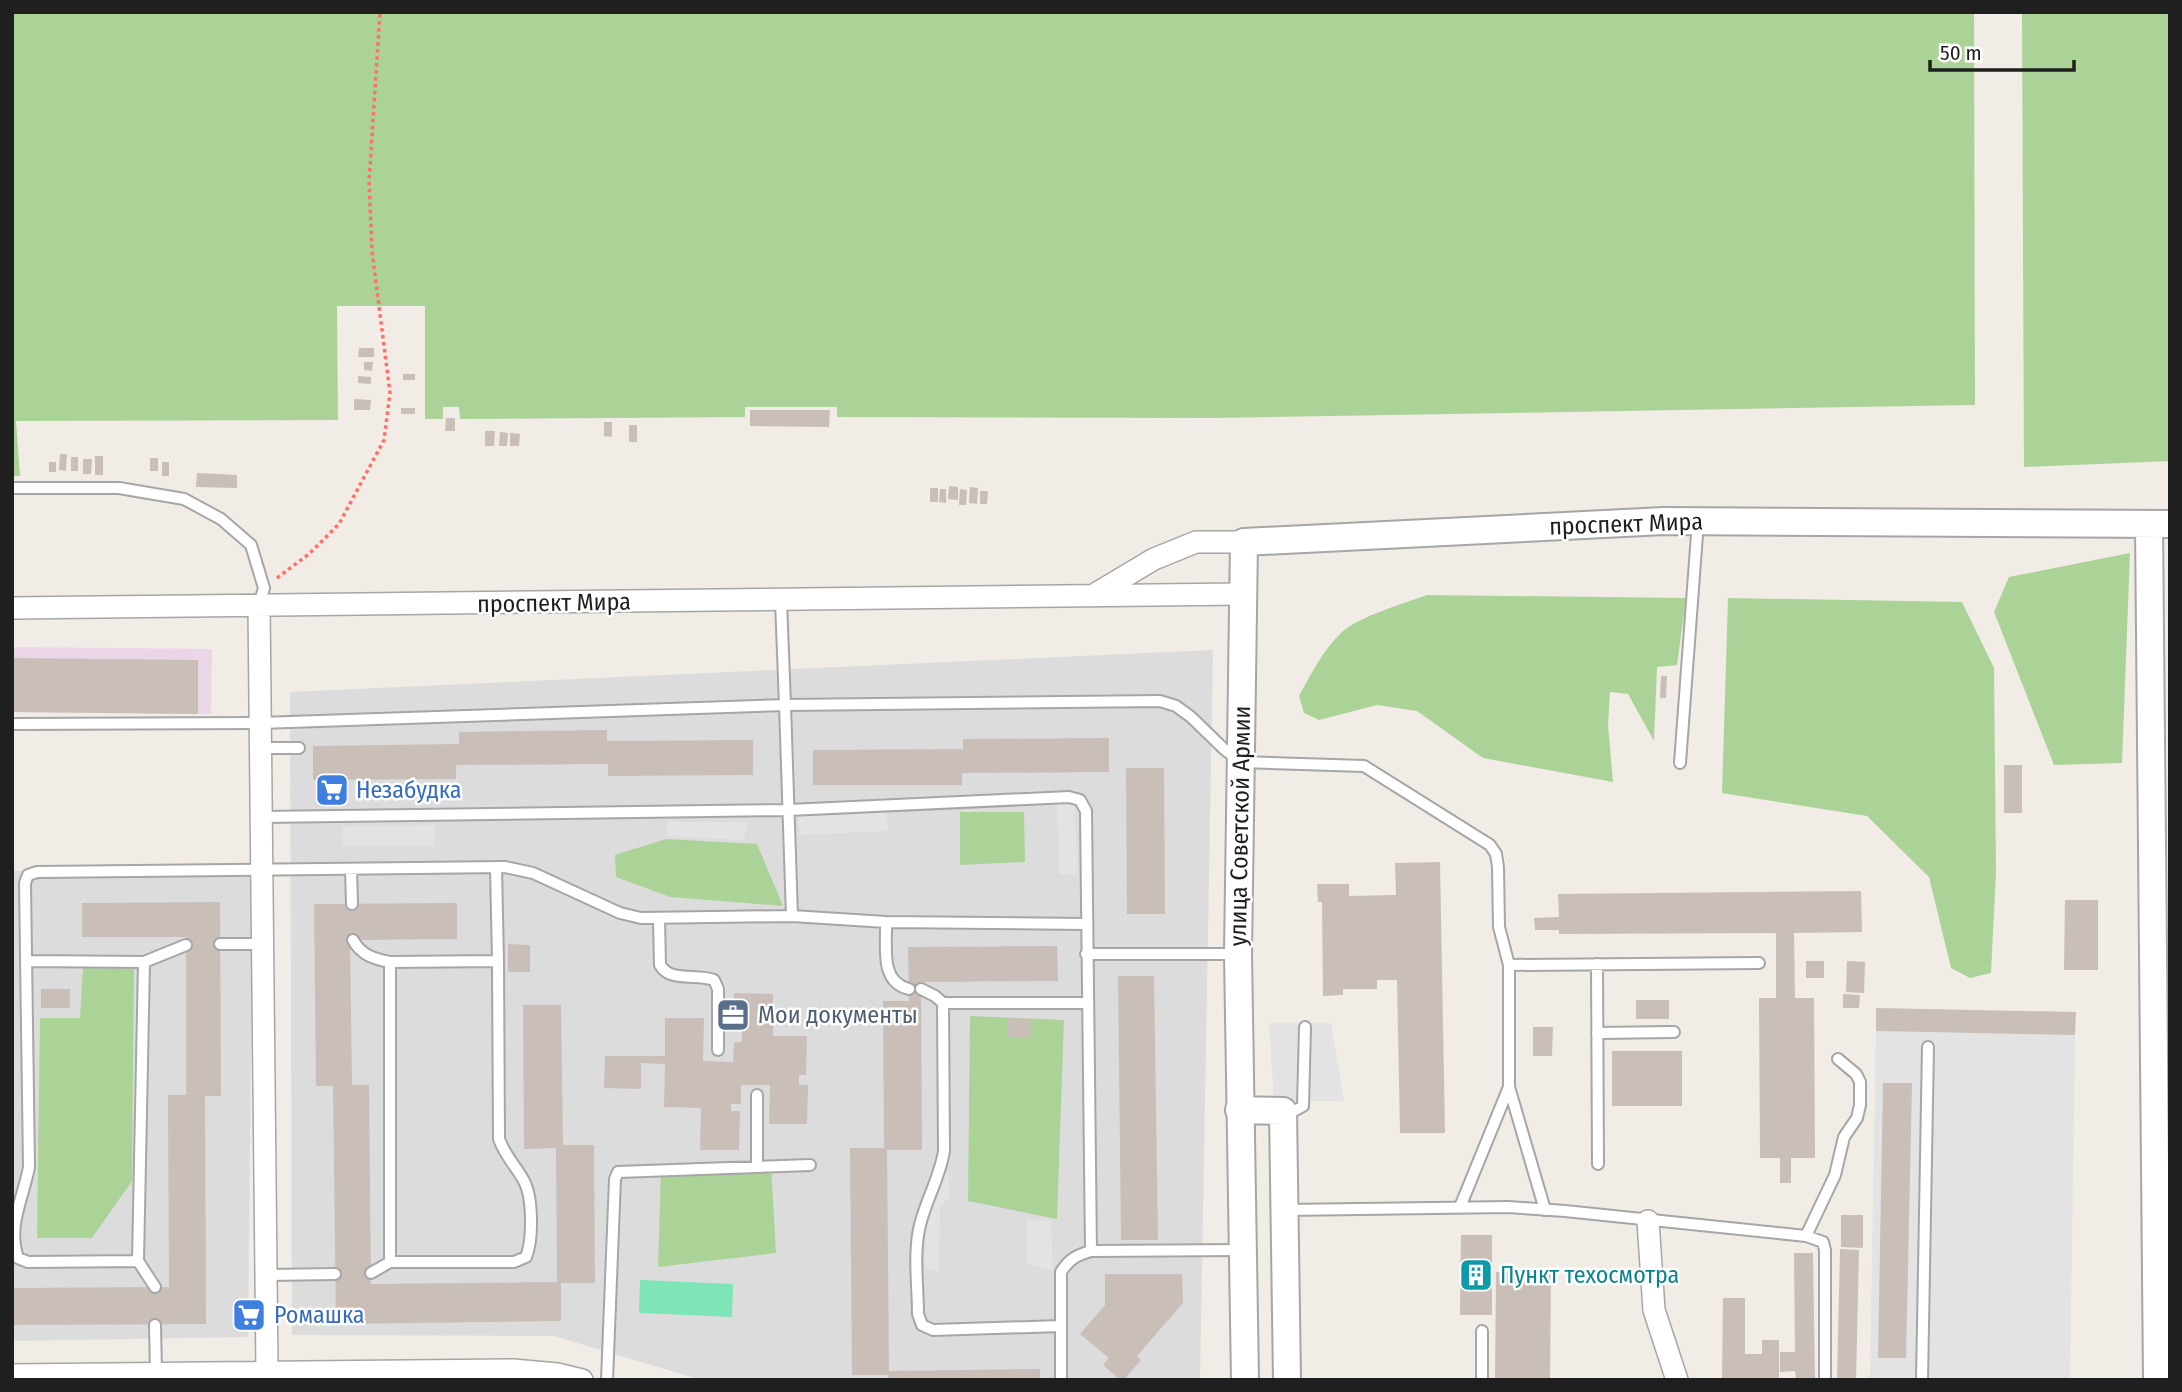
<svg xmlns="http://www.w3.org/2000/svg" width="2182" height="1392" font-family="'Fira Sans Condensed',sans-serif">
<rect width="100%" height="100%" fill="#f1ece5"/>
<path fill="#dddcdc" d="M1213,650L1200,1380H701L554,1336L292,1335L290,692Z
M253,869L248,1337L12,1341V871Z"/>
<path fill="#ead6e7" d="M12,647L212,649L211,714L12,712Z"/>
<path fill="#abd397" d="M12,12H1974L1975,405L1212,418L837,417V407H745V417L460,419L459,407H443V419H425V306H337L338,420L16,421L20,476H12Z
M2022,12H2170V461L2024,467Z
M2130,553L2122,763L2054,765L1994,612L2009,577Z
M1427,595L1686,598L1677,665L1657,667L1654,741L1628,694L1610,692L1608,725L1613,782L1483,758L1417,711L1377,705L1319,720L1304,713L1299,696C1311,674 1323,650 1342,632C1358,617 1405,603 1427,595Z
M1728,598L1962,602L1994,668L1996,872L1991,973L1970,978L1951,968L1929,877L1867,816L1722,793Z
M960,812H1024L1025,862L960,865Z
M666,839L757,844L783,906L670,897L616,877L615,855Z
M83,968L134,969L132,1181L92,1238H37L40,1018H80Z
M970,1016L1064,1020L1057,1219L968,1201Z
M771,1165L776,1253L658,1267L661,1170Z"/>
<path fill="#7ee5b9" d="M640,1280L733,1284L732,1317L639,1313Z"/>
<path fill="#e3e3e3" d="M1074,802L1078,875L1059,874L1057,803Z
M887,812L888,831L800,835L798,816Z
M667,822H747L744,840L668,836Z
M435,825L434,846H343L342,827Z
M1269,1023H1331L1344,1101H1274Z
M1876,1031L2075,1035L2070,1380H1870Z
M948,1172L950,1197L940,1207L939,1271L925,1269L926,1202L935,1182Z
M1026,1220L1051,1221L1053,1271L1026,1264Z"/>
<path fill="#c9beb8" d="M359,348H374V357H358Z
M364,362H373L372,371L364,370Z
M403,374H415V380H403Z
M358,376L371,377V384L358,383Z
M354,399L371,400L370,410H354Z
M401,408H415V414H401Z
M750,410H830L829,427L750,426Z
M446,418H455V431H445Z
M604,422H612V437L604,436Z
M629,425H637V442H629Z
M485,431H495L494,446H485Z
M500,432L508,433L507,446H499Z
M510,433L520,434L519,446H510Z
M60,454H67L66,471L59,470Z
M95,456H103V475H95Z
M71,457H78V471H71Z
M150,458H158V471H150Z
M83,459H92L91,474H83Z
M49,462H56V472H49Z
M162,462H169V476H162Z
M197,473L237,475V488L196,487Z
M949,486L958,487V500L948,499Z
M970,487L978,488L977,504L969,503Z
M930,488H938V502H930Z
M940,489H946V503L939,502Z
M960,489L967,490L966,505H959Z
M980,491H988L987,504H980Z
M12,658L198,660V714L12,712Z
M1661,676H1667L1666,698H1660Z
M607,730V741L753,740V775L608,776V764L456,765V779L313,780V746L459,744V732Z
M1109,738V772L962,773V785H813V750L963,749V739Z
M2004,765H2022V813H2004Z
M1126,768H1164L1165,914H1127Z
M1440,862L1445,1133H1400L1397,980H1377V989H1343V995L1323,996L1322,902H1318L1317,884H1349V896L1396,895L1395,863Z
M1861,891L1862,932L1794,933L1795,998H1814L1815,1158H1791V1183H1780V1158H1760L1759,998H1776V933L1559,934V930H1535L1534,918L1559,917L1558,894Z
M2065,900H2098V970H2064Z
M220,902L221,1096H205L206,1324L12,1325V1288L169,1287L168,1095H186V937H82V903Z
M457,903V939L350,940L352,1085H369L371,1284L557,1282L556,1148L524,1149L523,1005H561L563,1145H594L595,1283H561V1321L336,1324L333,1086H316L314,904Z
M508,944L530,945V972H508Z
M1057,946L1058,981L921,982L922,1150H887L889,1371L1040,1369V1380H888V1375H852L850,1148H884L883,1001H909L908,947Z
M1806,961H1824V978H1806Z
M1847,961L1865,962L1864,993L1846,992Z
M1118,976H1154L1158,1240H1121Z
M41,989H70V1008H41Z
M734,993L773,994V1036H807L806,1075H799V1085H808L807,1124H769L770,1085H741V1104H731V1111H740L739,1150H700L701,1108L664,1107L665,1064L641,1063V1089L604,1088L605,1056H665V1018H704L703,1061L733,1062L734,1042H742V1030H733Z
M1843,994L1860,995L1859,1008H1843Z
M1636,1000H1669V1019H1636Z
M1876,1008L2076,1012L2075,1035L1876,1031Z
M1007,1018L1031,1019L1030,1038L1007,1037Z
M1533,1027H1553L1552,1056H1533Z
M1612,1051H1682V1106H1612Z
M1883,1083H1912L1906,1358H1878Z
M1841,1215H1863V1248L1841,1247Z
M1461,1235H1492V1315H1460Z
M1840,1249L1859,1250L1856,1380H1837Z
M1794,1253H1813L1815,1380H1796L1795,1371L1780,1372V1352H1795Z
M1496,1272H1551L1550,1380H1495Z
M1105,1274H1182L1183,1303L1137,1356L1141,1360L1124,1380H1120L1103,1365L1109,1358L1080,1334L1105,1305Z
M1723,1298H1745V1354H1762V1340H1779V1380H1722Z"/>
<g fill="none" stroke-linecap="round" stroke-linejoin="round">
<defs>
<path id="service" d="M12,488H119L184,499L221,519L251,545L264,588L259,605
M781,601L785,705L1160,701L1176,706L1191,717L1224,749L1241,762L1364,766L1490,845L1496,854L1498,867L1499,927L1509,965V1087L1460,1207
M12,724L260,723L785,705L792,916
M260,748H299
M1680,763L1698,521
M262,817L789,810L1069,797L1080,800L1086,811L1091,1251C1077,1255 1069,1259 1061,1272V1380
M496,867L498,961L390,962V1262H514L526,1257C533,1240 533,1198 524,1181C516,1166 505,1156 499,1139L498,961
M351,869L352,904
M659,919L660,965C670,983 697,973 714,980L718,989V1050
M886,922C887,946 879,982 909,989
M353,940C361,955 374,959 390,962
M220,944H263
M1086,954H1237
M27,961L144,962L138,1261L28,1262L18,1258C7,1226 23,1199 29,1167L25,883L28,875L37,872L505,867L533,873L620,913L641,918L792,916L886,922L1086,924
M144,962L186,945
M1597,964L1598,1164
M1509,965L1759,963
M921,989L935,996L943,1003
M1597,1033L1674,1032
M1509,1087L1545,1210
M757,1095V1167
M1283,1111H1294L1303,1106L1305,1027
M1285,1210L1508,1207L1565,1211L1806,1236L1835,1175L1844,1137L1857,1118L1860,1105V1082L1856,1074L1838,1059
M1806,1236L1823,1242L1825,1250V1380
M1091,1251L1241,1250
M138,1261L155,1287
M371,1273L390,1262
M267,1275L335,1274
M155,1325L156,1372
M1060,1326L933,1330L922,1325L918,1314C918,1286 913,1253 920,1225C926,1200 940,1177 944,1151L943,1003H1087
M607,1380L615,1179L618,1172L810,1165
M1482,1380V1331
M1922,1380L1928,1047"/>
<path id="minor" d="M1097,593L1154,559L1196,542H1244
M259,605L267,1371
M12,608L1243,594
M1648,1221L1654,1310L1677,1380
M12,1375L513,1370L557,1374L582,1380"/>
<path id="tertiary" d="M2149,524L2157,1380
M1239,1110L1283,1111L1287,1380
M1245,1380L1238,954L1244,542L1664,521L2170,524"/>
</defs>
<use href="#service" stroke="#a6a6a6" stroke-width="14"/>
<use href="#minor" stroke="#a6a6a6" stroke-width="24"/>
<use href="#tertiary" stroke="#a6a6a6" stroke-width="30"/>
<path stroke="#ff7167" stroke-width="3.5" stroke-dasharray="3.5 3.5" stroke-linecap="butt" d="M277,578L309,554L339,524L384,440L390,393L372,251L369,182L380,12"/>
<use href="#service" stroke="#fff" stroke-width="10"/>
<use href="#minor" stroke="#fff" stroke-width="21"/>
<use href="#tertiary" stroke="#fff" stroke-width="26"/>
</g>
<defs>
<symbol id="supermarket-square" viewBox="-11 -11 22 22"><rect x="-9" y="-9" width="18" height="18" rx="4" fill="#3f7fe0" stroke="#fff"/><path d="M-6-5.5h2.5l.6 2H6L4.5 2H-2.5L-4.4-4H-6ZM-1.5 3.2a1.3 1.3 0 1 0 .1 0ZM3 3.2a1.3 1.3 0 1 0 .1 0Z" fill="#fff"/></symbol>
<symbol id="office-square" viewBox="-11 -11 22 22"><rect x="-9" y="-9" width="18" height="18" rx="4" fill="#5c6f8a" stroke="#fff"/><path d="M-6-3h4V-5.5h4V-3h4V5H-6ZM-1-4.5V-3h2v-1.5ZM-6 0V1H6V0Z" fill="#fff"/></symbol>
<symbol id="building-square" viewBox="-11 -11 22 22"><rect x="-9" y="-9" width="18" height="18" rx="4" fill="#0f9aa8" stroke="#fff"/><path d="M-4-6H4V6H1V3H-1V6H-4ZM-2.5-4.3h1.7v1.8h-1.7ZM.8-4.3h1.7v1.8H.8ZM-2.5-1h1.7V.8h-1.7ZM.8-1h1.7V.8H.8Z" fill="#fff"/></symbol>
</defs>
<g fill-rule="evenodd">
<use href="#supermarket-square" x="313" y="771" width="38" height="38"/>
<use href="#office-square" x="714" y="996" width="38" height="38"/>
<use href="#building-square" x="1457" y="1256" width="38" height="38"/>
<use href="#supermarket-square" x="230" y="1296" width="38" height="38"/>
</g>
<g text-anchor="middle" stroke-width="5" stroke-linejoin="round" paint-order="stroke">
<g font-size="24" fill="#1f1f1f" stroke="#fff">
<text transform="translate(1626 524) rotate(-2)" y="8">проспект Мира</text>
<text transform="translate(554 603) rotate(-1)" y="8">проспект Мира</text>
<text transform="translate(1240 826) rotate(-89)" y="8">улица Советской Армии</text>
</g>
<g font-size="24" fill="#366cbe" stroke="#fff" text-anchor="start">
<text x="356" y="798">Незабудка</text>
<text x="274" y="1323">Ромашка</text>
</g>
<g font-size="24" fill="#4e5e75" stroke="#fff" text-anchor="start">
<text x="758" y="1023">Мои документы</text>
</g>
<g font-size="24" fill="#0d838f" stroke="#fff" text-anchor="start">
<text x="1500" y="1283">Пункт техосмотра</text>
</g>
</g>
<rect width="2182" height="1392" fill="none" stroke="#1f1f1f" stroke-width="28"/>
<path d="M1930 60v10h144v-10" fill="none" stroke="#1f1f1f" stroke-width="3.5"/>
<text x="1940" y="60" font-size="21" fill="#1f1f1f" stroke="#ffffff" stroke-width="5" paint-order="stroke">50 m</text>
</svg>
